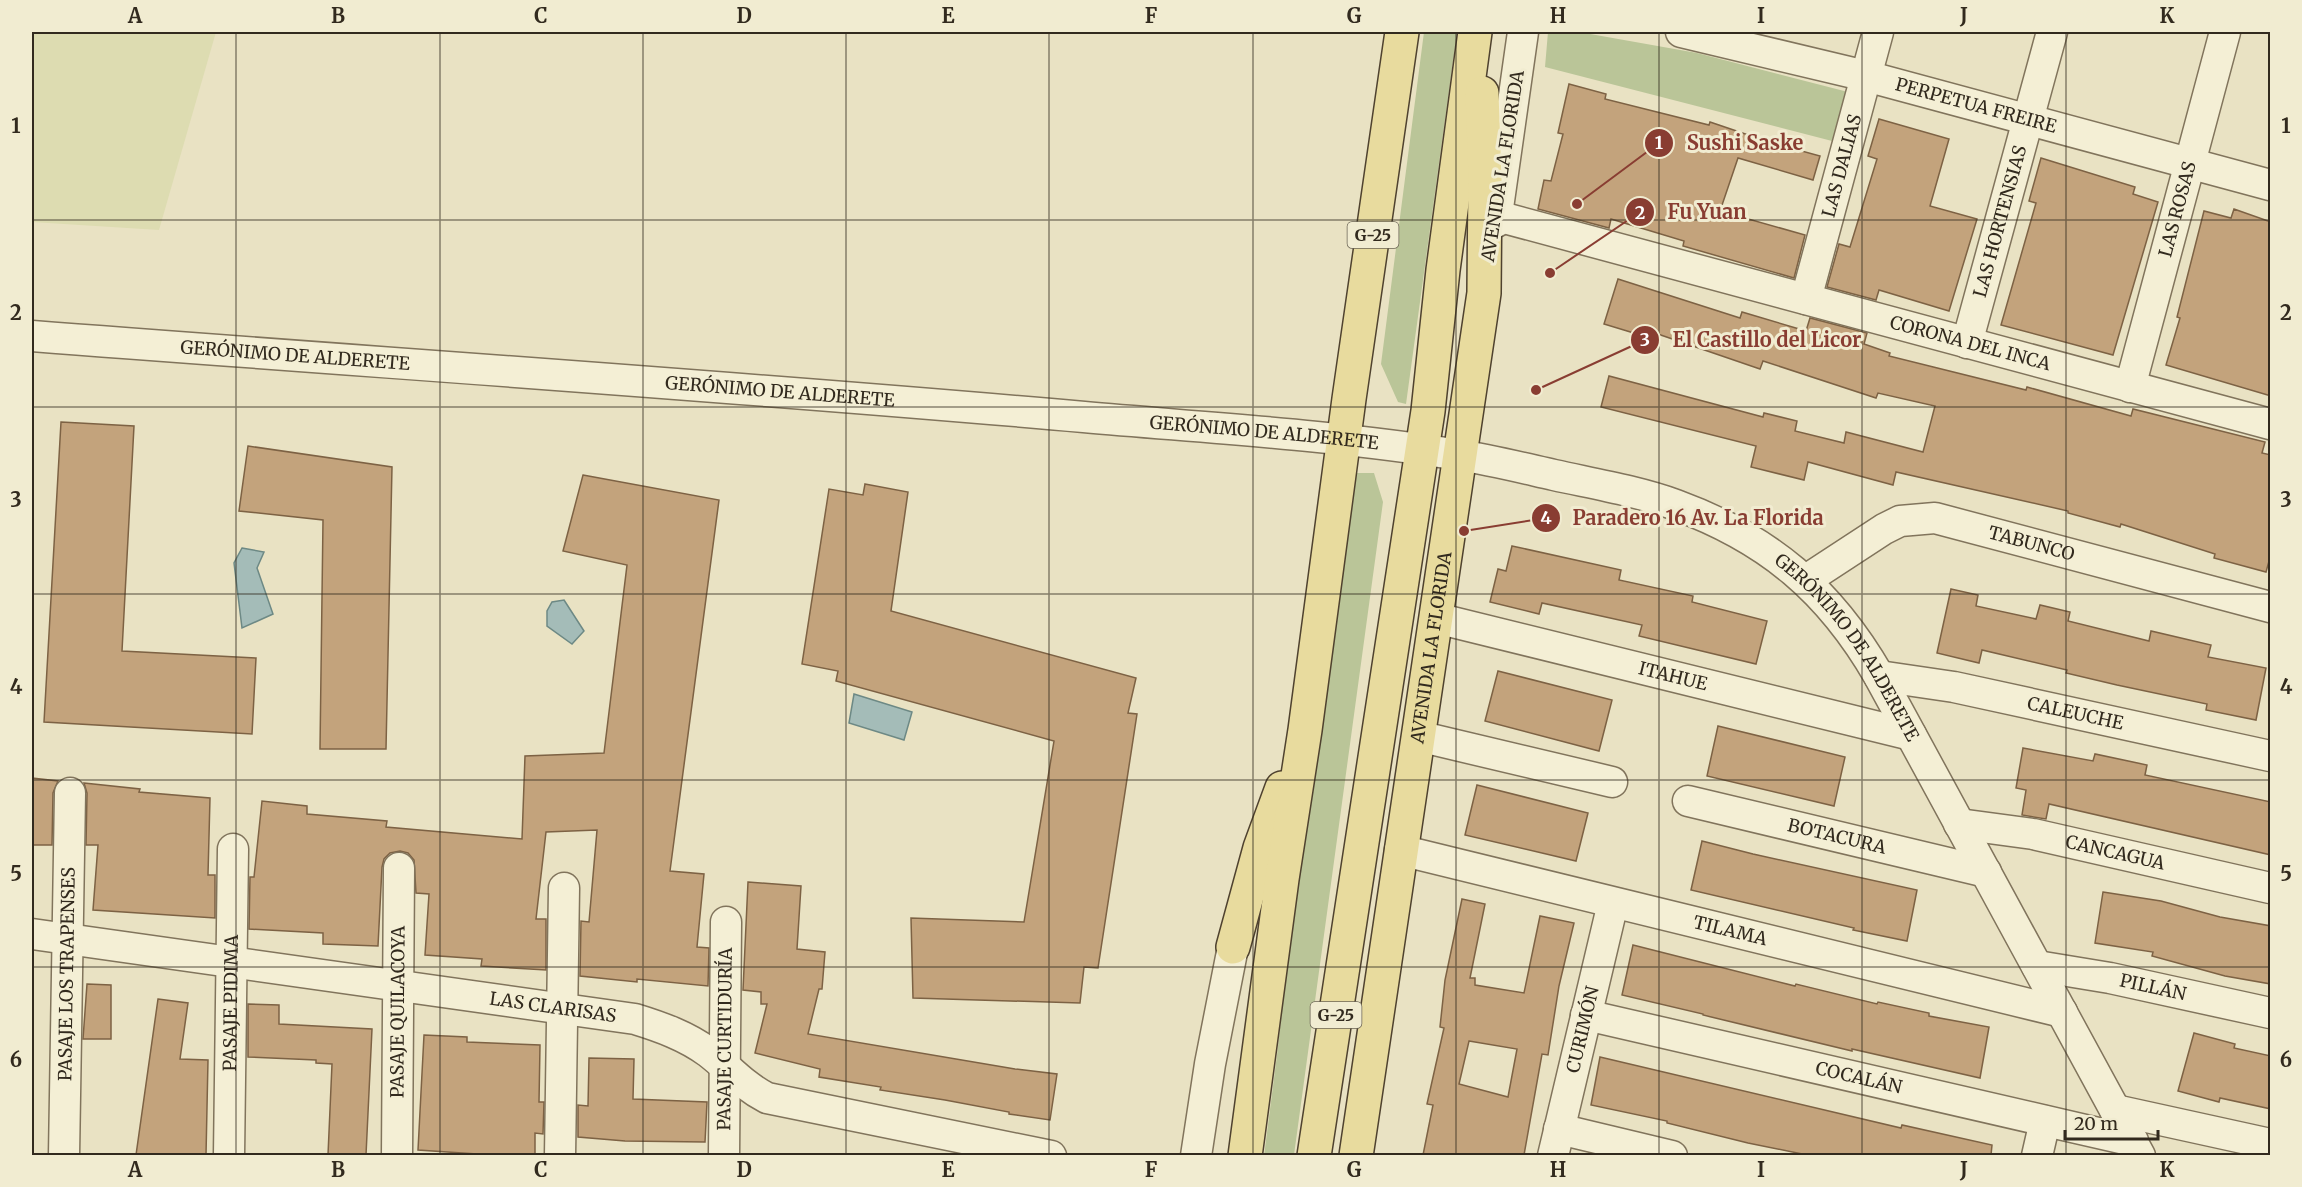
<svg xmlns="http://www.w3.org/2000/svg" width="2302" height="1187" font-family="Merriweather,serif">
<rect width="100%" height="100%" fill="#e9e2c3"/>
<path fill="#dddcb1" d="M32,32H216L159,230L32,222Z"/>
<path fill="#bac598" d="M1424,32H1457L1406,404L1398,402L1381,364Z
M1548,32H1579L1697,53L1848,92L1832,141L1545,67Z
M1356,473H1374L1383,502L1294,1155L1264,1156L1277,1055L1307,782Z"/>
<path fill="#a4bcb8" stroke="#6d8985" stroke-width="1.5" d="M242,548L264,552L257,568L273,614L242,628L234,563Z
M564,600L584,631L572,644L547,626V611L552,602Z
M854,694L912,712L904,740L849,723Z"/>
<path fill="#c3a37c" stroke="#7d6244" stroke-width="1.5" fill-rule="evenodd" d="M1569,84L1606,94L1605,99L1709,125L1710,122L1769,142L1820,156L1813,180L1738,158L1720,211L1805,235L1794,278L1683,246L1684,241L1611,219L1609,228L1538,209L1544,180L1551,181L1563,134L1558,133Z
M1879,119L1949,139L1930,206L1977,219L1949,311L1879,290L1876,300L1827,287L1839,244L1850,247L1877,159L1868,156Z
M2041,158L2135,187L2133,194L2158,202L2113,355L2001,325L2036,203L2029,201Z
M2234,209L2271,222V396L2166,365L2180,318L2177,317L2204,211L2231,218Z
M1618,279L1740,318L1742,312L1806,331L1810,318L1867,333L1864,344L1890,353L1889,356L2026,390L2027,387L2131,416L2133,409L2265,442L2262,453L2271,455V554L2266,572L2214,558L2215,554L2121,524L2120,527L2068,513V511L1896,472L1893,485L1808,462L1804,480L1751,467L1756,446L1601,407L1609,376L1763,417L1764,413L1797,421L1795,431L1844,443L1846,432L1923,452L1935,406L1878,393L1876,398L1763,361L1760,369L1649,331L1647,337L1604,324Z
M61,422L134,426L122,651L256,658L252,734L44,722Z
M248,446L392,467L386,749H320L323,520L239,511Z
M583,475L719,500L670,871L704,874L697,947L709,948L708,986L637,979V982L580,976L581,921L589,922L597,830L546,832L536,919H546V970L481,966L482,959L425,955L429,894L416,893L414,860L408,853L400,851L390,853L384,859L382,867L378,946L323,944V933L249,929L250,877H254L262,801L307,806V814L387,821L386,827L522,839L525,756L604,753L627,565L563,551Z
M865,484L908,492L891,611L1136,678L1128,713L1137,714L1098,968L1084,967L1080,1003L913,998L911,918L1024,922L1054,741L836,681L838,671L802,664L829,489L863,495Z
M1512,546L1621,570L1619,580L1693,596L1692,602L1767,621L1756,664L1639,636L1642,625L1542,603L1539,614L1490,602L1498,569L1506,571Z
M1951,589L1978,595L1976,606L2036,619L2040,605L2070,612L2068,621L2149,641L2151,631L2211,645L2208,657L2266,668L2256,720L2206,710L2207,704L2117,685L2066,673L2067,670L1982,650L1979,663L1937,653Z
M1498,671L1612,700L1599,751L1485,721Z
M1718,726L1845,757L1834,806L1707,776Z
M2023,748L2093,761L2095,754L2147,765L2145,775L2271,802V855L2049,804L2046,819L2022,815L2026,790L2016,788Z
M32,778L58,781L53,793L52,845H32Z
M84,783L140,789L139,792L210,798L208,875H215V918L93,910L98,845H86L87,793Z
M1477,785L1588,813L1576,861L1465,835Z
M1702,841L1753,854L1917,890L1907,941L1853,930L1854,928L1691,890Z
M748,882L801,886L797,949L825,952L822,989H819L808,1034L1015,1069L1057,1074L1050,1120L1009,1114V1112L945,1100L880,1090L881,1087L819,1077L820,1069L755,1053L767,1004H761V992L743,990Z
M2103,892L2161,901L2220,917L2271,926V984L2225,976L2152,956L2153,952L2095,943Z
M1462,899L1485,904L1470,978H1475V985L1524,993L1540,916L1574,923L1559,986L1548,1055L1542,1054L1524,1155H1423L1433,1105L1427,1104L1444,1028L1440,1027L1445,980ZM1469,1041L1517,1049L1508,1097L1459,1084Z
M1633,945L1795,986L1796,984L1877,1004L1878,1002L1929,1013V1016L1989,1027L1980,1078L1852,1049V1051L1703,1015V1014L1622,995Z
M87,984L111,985V1039H83Z
M158,999L188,1003L180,1059L208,1060L206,1155H136Z
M248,1004L279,1005V1024L372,1029L366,1155H328L332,1064L316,1063V1060L248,1057Z
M2194,1033L2235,1044L2234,1048L2271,1056V1109L2220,1098L2219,1102L2178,1091Z
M424,1035L467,1037V1042L540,1045L539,1102H544L543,1134L535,1133V1155H492L418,1150Z
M1600,1057L1901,1128L1902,1125L1992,1145L1991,1155H1807L1748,1143L1667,1123V1121L1591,1105Z
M589,1058L634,1059L633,1099L707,1102L705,1142L625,1141L578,1137V1105L588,1106Z"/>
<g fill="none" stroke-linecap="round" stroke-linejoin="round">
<defs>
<g id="minor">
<path id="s1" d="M1681,32L1866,76L2270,185"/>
<path id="s2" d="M1497,216L2270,424"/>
<path d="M1496,222L1523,32"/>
<path id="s3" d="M1806,299L1878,32"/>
<path id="s4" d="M32,336C382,363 734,386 1084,417C1209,428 1335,435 1459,455C1491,460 1523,468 1554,475C1595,484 1637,491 1676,505C1769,539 1830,591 1879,676L2140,1156"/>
<path id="s5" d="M1967,343L2052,32"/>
<path id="s6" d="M2130,387L2225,32"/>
<path id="s7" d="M1806,580L1884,529L1900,521L1935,518L2270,607"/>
<path id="s8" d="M1436,618L1911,735"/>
<path id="s9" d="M1879,676L1954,687L2270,756"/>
<path d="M1418,736L1612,782"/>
<path id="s10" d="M1688,801L1986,872"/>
<path id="s11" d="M1959,824L2033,834L2270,888"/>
<path id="s12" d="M1400,850L2062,1012"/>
<path id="s13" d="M32,934L635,1019C661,1027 686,1036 708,1052C729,1068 742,1085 767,1098L1051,1156"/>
<path id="s14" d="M2037,966L2110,978L2270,1013"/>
<path id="s15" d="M1586,1015L2133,1141"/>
<path d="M2115,1110L2270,1144"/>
<path d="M1559,1129L1672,1156"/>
<path id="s16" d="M64,1156L70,793"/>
<path id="s17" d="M229,1156L233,849"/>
<path id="s18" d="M397,1156L399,868"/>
<path d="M560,1156L564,888"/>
<path id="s19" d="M724,1156L726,922"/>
<path d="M1196,1156L1210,1064L1233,947"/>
<path id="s20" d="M1553,1156L1613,903"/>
<path d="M2037,1156L2045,1121"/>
</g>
<g id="major">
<path d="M1233,947L1260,848L1282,788"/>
<path d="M1245,1156L1282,879L1305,730L1349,399L1402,32"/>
<path d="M1314,1156L1428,411L1443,270L1475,32"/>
<path id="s21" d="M1356,1156L1484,293L1485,179L1482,93"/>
</g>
</defs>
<use href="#minor" stroke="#81745c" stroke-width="33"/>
<use href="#major" stroke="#4f422f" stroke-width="36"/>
<use href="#minor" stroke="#f4efd5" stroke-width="30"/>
<use href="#major" stroke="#e8db9e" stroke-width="33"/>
</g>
<path fill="none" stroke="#322a1e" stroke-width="1.5" stroke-opacity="0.55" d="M236,32V1156M440,32V1156M643,32V1156M846,32V1156M1049,32V1156M1253,32V1156M1456,32V1156M1659,32V1156M1862,32V1156M2066,32V1156M32,220H2270M32,407H2270M32,594H2270M32,780H2270M32,967H2270"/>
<g text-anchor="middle" stroke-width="6" stroke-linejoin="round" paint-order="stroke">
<g fill="#f1ecd1" stroke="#6b6454" stroke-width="1.5">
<rect x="1347.5" y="222" width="51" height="26" rx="4.5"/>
<rect x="1310.5" y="1002" width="51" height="26" rx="4.5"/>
</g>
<g font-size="16" font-weight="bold" fill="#322a1e">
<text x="1373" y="241">G-25</text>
<text x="1336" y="1021">G-25</text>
</g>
<g font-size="18" fill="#322a1e" stroke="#f1ecd1">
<text dy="6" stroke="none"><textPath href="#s1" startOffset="304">PERPETUA FREIRE</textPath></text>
<text dy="6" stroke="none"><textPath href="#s3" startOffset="138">LAS DALIAS</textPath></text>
<text transform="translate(1503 166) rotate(-81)" y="6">AVENIDA LA FLORIDA</text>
<text dy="6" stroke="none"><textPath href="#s6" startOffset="184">LAS ROSAS</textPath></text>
<text dy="6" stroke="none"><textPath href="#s5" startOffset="126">LAS HORTENSIAS</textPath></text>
<text dy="6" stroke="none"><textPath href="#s2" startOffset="490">CORONA DEL INCA</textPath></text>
<text dy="6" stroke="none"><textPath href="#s4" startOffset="264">GERÓNIMO DE ALDERETE</textPath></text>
<text dy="6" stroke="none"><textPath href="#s4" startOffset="750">GERÓNIMO DE ALDERETE</textPath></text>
<text dy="6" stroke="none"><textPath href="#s4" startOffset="1236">GERÓNIMO DE ALDERETE</textPath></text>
<text dy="6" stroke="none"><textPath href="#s7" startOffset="246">TABUNCO</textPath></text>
<text dy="6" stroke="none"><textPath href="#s21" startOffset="514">AVENIDA LA FLORIDA</textPath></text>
<text dy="6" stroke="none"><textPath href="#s4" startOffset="1884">GERÓNIMO DE ALDERETE</textPath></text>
<text dy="6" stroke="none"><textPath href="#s8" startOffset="244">ITAHUE</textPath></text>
<text dy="6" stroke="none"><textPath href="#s9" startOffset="200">CALEUCHE</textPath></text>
<text dy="6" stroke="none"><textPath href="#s10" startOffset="153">BOTACURA</textPath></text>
<text dy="6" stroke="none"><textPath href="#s11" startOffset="159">CANCAGUA</textPath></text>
<text dy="6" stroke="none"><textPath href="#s12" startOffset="340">TILAMA</textPath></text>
<text dy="6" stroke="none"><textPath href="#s16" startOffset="182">PASAJE LOS TRAPENSES</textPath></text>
<text dy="6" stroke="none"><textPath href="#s14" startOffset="118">PILLÁN</textPath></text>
<text dy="6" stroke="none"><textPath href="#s17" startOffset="153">PASAJE PIDIMA</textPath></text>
<text dy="6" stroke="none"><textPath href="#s13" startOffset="526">LAS CLARISAS</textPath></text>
<text dy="6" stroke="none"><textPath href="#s18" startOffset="144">PASAJE QUILACOYA</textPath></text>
<text dy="6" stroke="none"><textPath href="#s20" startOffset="130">CURIMÓN</textPath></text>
<text dy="6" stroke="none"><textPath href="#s19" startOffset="117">PASAJE CURTIDURÍA</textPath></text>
<text dy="6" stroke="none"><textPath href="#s15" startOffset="280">COCALÁN</textPath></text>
</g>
</g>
<path fill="none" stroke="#893d32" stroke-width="2" d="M1577 204L1659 143M1550 273L1640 212M1536 390L1645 340M1464 531L1546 518"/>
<g fill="#893d32" stroke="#f1ecd1" stroke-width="2">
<circle cx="1577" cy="204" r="6"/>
<circle cx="1550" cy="273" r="6"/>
<circle cx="1536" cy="390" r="6"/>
<circle cx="1464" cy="531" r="6"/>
<circle cx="1659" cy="143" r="15"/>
<circle cx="1640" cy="212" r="15"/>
<circle cx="1645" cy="340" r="15"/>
<circle cx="1546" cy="518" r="15"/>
</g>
<g font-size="18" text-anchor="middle" font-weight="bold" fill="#fff">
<text x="1659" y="149">1</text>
<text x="1640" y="219">2</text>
<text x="1645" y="346">3</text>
<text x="1546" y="524">4</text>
</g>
<g font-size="20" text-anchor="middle" font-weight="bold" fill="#893d32" stroke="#f1ecd1" stroke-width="6" stroke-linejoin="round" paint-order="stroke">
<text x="1745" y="150">Sushi Saske</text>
<text x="1707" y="219">Fu Yuan</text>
<text x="1767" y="347">El Castillo del Licor</text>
<text x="1698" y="525">Paradero 16 Av. La Florida</text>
</g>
<rect width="2302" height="1187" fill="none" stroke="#f1ecd1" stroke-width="66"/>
<path d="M2065 1130v9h93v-9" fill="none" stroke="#322a1e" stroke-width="3"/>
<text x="2074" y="1130" font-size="18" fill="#322a1e" stroke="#f1ecd1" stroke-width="4.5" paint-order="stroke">20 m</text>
<rect x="33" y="33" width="2236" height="1121" fill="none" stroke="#322a1e" stroke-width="2"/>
<g font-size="20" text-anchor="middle" font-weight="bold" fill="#322a1e">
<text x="135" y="23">A</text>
<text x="338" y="23">B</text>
<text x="541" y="23">C</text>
<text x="744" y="23">D</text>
<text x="948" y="23">E</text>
<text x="1151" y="23">F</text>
<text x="1354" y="23">G</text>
<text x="1558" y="23">H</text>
<text x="1761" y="23">I</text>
<text x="1964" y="23">J</text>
<text x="2167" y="23">K</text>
<text x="16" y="133">1</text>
<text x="2286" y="133">1</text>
<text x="16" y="320">2</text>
<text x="2286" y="320">2</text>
<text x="16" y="507">3</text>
<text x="2286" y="507">3</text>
<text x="16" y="694">4</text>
<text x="2286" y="694">4</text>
<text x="16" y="881">5</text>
<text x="2286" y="881">5</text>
<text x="16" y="1067">6</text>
<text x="2286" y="1067">6</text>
<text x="135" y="1177">A</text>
<text x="338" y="1177">B</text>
<text x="541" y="1177">C</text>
<text x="744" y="1177">D</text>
<text x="948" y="1177">E</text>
<text x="1151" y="1177">F</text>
<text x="1354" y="1177">G</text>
<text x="1558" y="1177">H</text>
<text x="1761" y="1177">I</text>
<text x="1964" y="1177">J</text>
<text x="2167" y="1177">K</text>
</g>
</svg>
